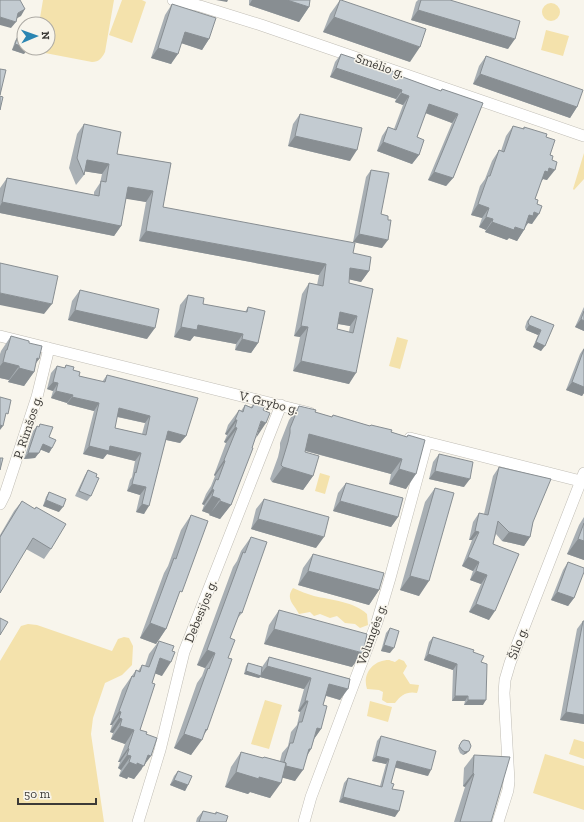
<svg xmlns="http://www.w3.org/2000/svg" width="584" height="822" font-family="'Zilla Slab',serif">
<rect width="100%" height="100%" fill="#f8f5ec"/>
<path fill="#f4e2ac" d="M43,0H114L105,52C102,58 99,62 92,62L45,53L40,48H48V24H39Z
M122,0H142L146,2L132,43L109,35Z
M542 12a9 9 0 1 1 18 0a9 9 0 1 1-18 0Z
M546,30L569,36L563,56L541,50Z
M584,153V179L574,190L573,189Z
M397,337L408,340L400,369L389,366Z
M320,473L330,476L325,494L315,491Z
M293,588C300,591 307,594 314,596C331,600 355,602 367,614L368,625L360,628L355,624L345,623L337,616L330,618L320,614L314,616L310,612L299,614C294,604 285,599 293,588Z
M28,624L37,625L112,651L118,639L124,637L129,638L133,646L132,665L122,675L105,683L93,718L91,734L104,822H0V661L21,626Z
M399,659L404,661L407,666L403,673L410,684L419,685L418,690L417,693C407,691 401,695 395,703H387L382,700L383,692L379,690L367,689C362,674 373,660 389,660C389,660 395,662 395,662Z
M265,700L282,705L269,749L251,744Z
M370,701L392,707L388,722L367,716Z
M574,739L584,742V759L569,754Z
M545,754L584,766V810L533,793Z"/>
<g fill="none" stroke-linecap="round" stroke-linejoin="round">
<defs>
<path id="minor" d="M173,0L200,6L261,25L584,136
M0,336L310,413
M410,438L584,482
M0,504L5,494L37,397L49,348
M138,822L160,750L184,652L281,405
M304,822L311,797L377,622L390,578L427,442
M498,822L508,790L509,781L504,693L505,680L510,663L584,473"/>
</defs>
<use href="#minor" stroke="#c0bdb5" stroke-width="12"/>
<use href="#minor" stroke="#fff" stroke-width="11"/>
</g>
<path fill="#a8afb4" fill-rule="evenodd" d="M249,0H310L309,7L299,22L249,5Z
M340,0L410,62L323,32L330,14Z
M418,0H450L508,49L411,20L416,2Z
M172,4L209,39L202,50L181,43L171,64L151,58L165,15Z
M18,36L24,54L12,50L15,41Z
M341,54L400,76L441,91L442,89L483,103L453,178L446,186L428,180L452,123L425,113L417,137L419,155L412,164L377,151L382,136L388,127L394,129L403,105L395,102L396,99L330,77L335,62Z
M486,56L577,107L570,118L473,84L479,66Z
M300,114L350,161L288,146L293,124Z
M84,124L117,154L171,163L163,207L353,253L369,271L361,282L349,279V283L373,289L349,384L293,371L300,337L294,336L302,294L309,283L317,285L319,275L139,241L146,202L126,198L121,226L114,236L0,213V188L7,178L94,195V192L100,183L102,174L84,171V175L76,185L69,168L77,134ZM338,324L350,326L349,332L337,329Z
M513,126L523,129L524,127L546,137L552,160L547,180L543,179L541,182L535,199L537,204L532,224L528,223L517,241L509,238L507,240L485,232L486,230L479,227L482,218L471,215L480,186L485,179L492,161L499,150L501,151L506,136Z
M371,170L381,214L382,248L353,242L366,177Z
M80,290L147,339L68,320L72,301Z
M188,295L203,304L245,312L248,307L258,343L251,353L235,350L236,344L194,336L190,341L174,337L180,305Z
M584,307V331L575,327L583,309Z
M531,316L554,325L541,351L533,347L538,335L526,330L525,327L527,321Z
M11,336L29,343L39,359L36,363L34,372L24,386L8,382L9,380L0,378V354L1,351Z
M584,348V393L582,396L566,390L580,354Z
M66,365L73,370L79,376L102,382L107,375L186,436L180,443L166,440L144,514L136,512L140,495L127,491L130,480L132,477L135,461L107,454L103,459L83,454L94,411L67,404V403L51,398L53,391L47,389L51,373L57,366L64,368ZM117,417L145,423L142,434L115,428Z
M255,402L263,410L255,438L231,505L220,519L209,515L210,514L202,511L204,505L202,504L206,494L211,486L215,476L214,475L226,443L224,442L227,435L225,434L228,425L239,410L241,411L245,405L251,407Z
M299,406L315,412L332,417L333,415L370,426L371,425L391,432L407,437L408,435L406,489L389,484L391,474L305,451V452L313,476L303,490L272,482L270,479L278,457L280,448V443L289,420Z
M40,424L52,448L49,453L40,449L35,458L24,459L33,431L37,426L39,427Z
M439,454L464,487L429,479L433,462Z
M499,467L533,522L530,537L524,546L502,541L496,534L493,544L489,620L469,612L481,584L470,580L473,571L462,566L472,540H469L473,522L479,513L484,514L493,476Z
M88,470L96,477L91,496L87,501L75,496L85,475Z
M346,483L398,517L391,527L333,511L338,493Z
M435,488L419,596L400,590L425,502Z
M49,492L59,512L43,506L46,497Z
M264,499L316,548L251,529L256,509Z
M22,501L51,549L44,559L26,549L0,593V535L14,511Z
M191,515L178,597L166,629L156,644L140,638L164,573L168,566L181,530Z
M584,517V560L567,554L579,525Z
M251,537L242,613L237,619L230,638L228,658L207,730L191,755L174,748L197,683L202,676L205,668L197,665L233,567L237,561L241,551Z
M313,554L379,590L369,605L298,585L303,568Z
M568,562L574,598L568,606L551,600L563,570Z
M279,610L352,667L264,644L269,625Z
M583,621L584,724L560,720L577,629Z
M390,628V653L381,651L386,633Z
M433,637L473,652L481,662L483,705H464L465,701H452L453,670L424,660L429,642Z
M159,641L162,676L155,673L152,683L140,730L146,734L142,769L134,779L128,777L127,779L119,776L121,770L118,768L120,762H118L125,744L111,739L113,733L110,732L112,725H110L122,690L136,670L138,671L142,665L145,666L149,654Z
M269,657L350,679L340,700L326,696L323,705L321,729L314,739L311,749L307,756L295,781L282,777L270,798L250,792L248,794L225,787L231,767L241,752L262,758L264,757L280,761L282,753L288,746L291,732L297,725L300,712L298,711L304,689L260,677L259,678L244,674L246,666L248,663L262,667Z
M381,736L428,776L395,767L391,783L395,817L339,802L344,783L348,778L380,786L386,764L372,761L377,741Z
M462,741L467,753L463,755L460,753L458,748Z
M474,755L491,822H454L465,787L463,786L464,768Z
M178,771L188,785L185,791L170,785L174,776Z
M203,811L215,814L216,812L226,822H196L197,818Z"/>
<path fill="#888e92" d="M216,0H228L227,2Z
M252,0H287L309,7L299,22L249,5Z
M25,9L21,16L14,20L18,13Z
M418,10L515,39L508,49L411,20Z
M0,17L16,22L11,28L0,25Z
M334,17L420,47L410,62L323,32Z
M185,32L209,39L202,50L178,42Z
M15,44L24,47V48L28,49L24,54L12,50Z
M158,48L178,54L171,64L151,58Z
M336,68L402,90L396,99L330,77Z
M480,74L577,107L570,118L473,84Z
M401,93L409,96L403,105L395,102Z
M429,104L458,114L452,123L423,112Z
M295,136L357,150L350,161L288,146Z
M383,142L419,155L412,164L377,151Z
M87,160L109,164L102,174L82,171Z
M549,168L555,170L547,180L543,179L541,182L545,171Z
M434,172L453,178L446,186L428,180Z
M128,187L153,191L146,202L121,198Z
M2,202L121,226L114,236L0,213V206Z
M478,204L489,208L482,218L471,215Z
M534,212L539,214L532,224L528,223L525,227L529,215Z
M486,217L493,219L486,230L479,227Z
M492,222L515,227L524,230L517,241L509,238L507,240L485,232Z
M146,231L326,264L319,275L139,241Z
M359,234L388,240L382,248L353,242Z
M350,268L369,271L361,282L343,278Z
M0,293L52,304L44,314L0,305Z
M75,310L155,328L147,339L68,320Z
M340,312L357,316L350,326L333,323Z
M581,319L584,321V331L575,327Z
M198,325L243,334L236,344L194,336L190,341L174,337L181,327Z
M529,325L541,330L538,335L526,330Z
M301,326L308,327L300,337L294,336Z
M242,339L258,343L251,353L235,350Z
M536,342L545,346L541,351L533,347Z
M37,358L39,359L30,371L34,372L24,386L8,382L19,368Z
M301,361L356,373L349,384L293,371Z
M3,362L19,366L9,380L0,378V366Z
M53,382L58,383L53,391L47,389Z
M572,382L584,387V393L582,396L566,390Z
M56,391L73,395L67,403L51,398Z
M72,397L99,403L94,411L67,404Z
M119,408L150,416L145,423L114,416Z
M235,420H237L227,435L225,434Z
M261,421L266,423L256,438Z
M0,425L3,426L0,430Z
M235,427L237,428L226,443L224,442Z
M168,431L186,436L180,443L162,439Z
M309,434L402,459L391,474L299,449Z
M43,444L52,448L49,453L39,449Z
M89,446H110L141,453L135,461L107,454L103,459L83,454Z
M28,453H39L35,458L24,459Z
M224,460L225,461L215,476L214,475Z
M283,467L313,476L303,490L272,482Z
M399,469L416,474L406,489L389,484Z
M435,471L470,479L464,487L429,479Z
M132,484L146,487L140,495L127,491Z
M212,489L214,490L204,505L202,504Z
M212,496L220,499L210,514L202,511Z
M46,500L63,507L59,512L43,506Z
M220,501L231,505L220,519L209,515Z
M340,501L398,517L391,527L333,511Z
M142,504L149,506L144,514L136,512Z
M258,519L324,537L316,548L251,529Z
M475,531L479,532L472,540H469Z
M509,532L530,537L524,546L502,541Z
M578,539L584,541V560L567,554Z
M468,557L479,562L473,571L462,566Z
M308,571L379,590L369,605L298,585Z
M476,571L487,575L481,584L470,580Z
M410,576L429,581L419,596L400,590Z
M557,592L574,598L568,606L551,600Z
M476,604L495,611L489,620L469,612Z
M150,623L166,629L156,644L140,638Z
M274,629L363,653L352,667L264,644Z
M384,645L394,648L390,653L381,651Z
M207,650L215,653L205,668L197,665Z
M428,654L457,664L453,670L424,660Z
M160,658L171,662L162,676L151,672Z
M267,666L311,678L304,689L260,677L259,678L244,674L246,671L260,675Z
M329,684L348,689L340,700L321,694Z
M455,696H468L465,701H452Z
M468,700H486L483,705H464Z
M305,701H308L300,712L298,711Z
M119,711L121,712L112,725H110Z
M566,712L584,715V724L560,720Z
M119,718L122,719L113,733L110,732Z
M120,726L134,730L125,744L111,739Z
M317,728L321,729L314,739Z
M206,729L207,730L200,739L202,740L191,755L174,748L184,734Z
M128,748L129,749L120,762H118Z
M309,749H311L304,760Z
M469,751L467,753L463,755L465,752Z
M127,755L131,756L121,770L118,768Z
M148,755L151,756L134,779L128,777L127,779L119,776L129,762L137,763Z
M376,756L389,759L386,764L372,761Z
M397,761L431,770L428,776L393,767Z
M284,765L303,770L295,781L276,776Z
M236,772L259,777L281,783L270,798L250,792L248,794L225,787Z
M473,773L474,774L465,787L463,786Z
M174,780L188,785L185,791L170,785Z
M343,797L399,811L395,817L339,802Z"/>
<path fill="#c3cbd1" stroke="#888e92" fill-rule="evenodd" d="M0,0H20L25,9L18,13L16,22L0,17Z
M287,0H310L309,7Z
M340,0H341L426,29L420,47L334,17Z
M421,0H450L520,21L515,39L418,10Z
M172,4L216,18L209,39L185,32L178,54L158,48Z
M18,36L24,38V47L15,44Z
M341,54L401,74L400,76L441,91L442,89L483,103L453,178L434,172L458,114L429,104L417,137L424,140L419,155L383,142L388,127L396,130L409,96L401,93L402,90L336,68Z
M486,56L583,90L577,107L480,74Z
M0,69L6,70L0,95Z
M0,96L3,97L0,110Z
M300,114L362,128L357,150L295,136Z
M84,124L121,132L117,154L171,163L163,207L355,243L353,253L371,257L369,271L350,268L349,283L373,289L356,373L301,361L308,327L301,326L309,283L323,286L326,264L146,231L153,191L128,187L121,226L2,202L7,178L99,196L101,181L106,182L109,164L87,160L84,175L77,158ZM340,312L357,316L353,333L337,329Z
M513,126L524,129V127L547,134L546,137L555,140L550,155L553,156L552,160L557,162L555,170L549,168L548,172L545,171L535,199L538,200L537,204L542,206L539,214L534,212L533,216L529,215L524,230L515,227L514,230L492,222L493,219L486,217L489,208L478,204L488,176H490L499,150L504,152Z
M371,170L389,173L381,214L388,216V220H391L388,240L359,234Z
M0,263L58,276L52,304L0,293Z
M80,290L159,309L155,328L75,310Z
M188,295L204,298L203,304L247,312L248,307L265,311L258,343L242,339L243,334L198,325L197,330L181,327Z
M584,311V321L581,319Z
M531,316L554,325L545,346L536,342L541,330L529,325L528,322Z
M11,336L29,341V343L42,346L39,359L37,358L34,372L19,368V366L3,362L6,350H7Z
M584,349V387L572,382Z
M66,365L74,367L73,370L80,372L79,376L105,382L107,375L198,398L186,436L168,431L149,506L142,504L146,487L132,484L135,472L136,473L141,453L110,446L109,451L89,446L99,403L72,397L73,395L56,391L58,383L53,382L57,366L65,368ZM119,408L150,416L146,435L115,428Z
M0,397L11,400L8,414L6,413L3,426L0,425Z
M255,402L265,406L263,410L270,413L266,423L261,421L252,448H253L231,505L220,501V499L212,496L214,490L212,489L216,479L218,480L225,461L224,460L237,428L235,427L237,420H235L239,410L243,412L245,405L252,408Z
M299,406L316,410L315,412L332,417L333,415L370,426L371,425L392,430L391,432L407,437L408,435L425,440L416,474L399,469L402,459L309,434L305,452L319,456L313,476L283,467L281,465L288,442L290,433V428Z
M40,424L53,427L49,437L56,440L52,448L43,444L39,453H28L37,426L39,427Z
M439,454L473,462L470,479L435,471Z
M0,458H3L0,470Z
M499,467L551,479L533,522L530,537L509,532L498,521L493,544L519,554L495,611L476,604L487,575L476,571L479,562L468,557L479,532L475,531L479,513L488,515Z
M88,470L97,474L96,477L99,478L91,496L79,491Z
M346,483L403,498L398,517L340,501Z
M435,488L454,493L429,581L410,576Z
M49,492L66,499L63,507L46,500Z
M264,499L329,517L324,537L258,519Z
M22,501L35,509L36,507L66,524L51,549L33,538L0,593V537Z
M191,515L208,521L182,592L180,591L166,629L150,623L174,558L176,559Z
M584,523V541L578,539Z
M251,537L267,542L242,613L240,612L230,638L235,640L228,658L232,659L207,730L206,729L202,740L184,734L208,668L209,669L215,653L207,650L243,552L245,553Z
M313,554L384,573L379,590L308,571Z
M568,562L584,568V572L574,598L557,592Z
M279,610L367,634L363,653L274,629Z
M0,618L8,622L0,635Z
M583,621H584V715L566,712Z
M390,628L399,631L394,648L384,645Z
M433,637L474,650L473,652L484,656L481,662L487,664L486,700H468V696H455L457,664L428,654Z
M159,641L174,646L172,651L175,652L171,662L160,658L152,683L155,684L140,730L147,732L146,734L157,738L151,756L148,755L144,766L137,763V765L129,762L131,756L127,755L129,749L128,748L134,730L120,726L122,719L119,718L121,712L119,711L132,676L134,677L136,670L140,672L142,665L149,667Z
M269,657L350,679L348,689L329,684L323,705L327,706L321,729L317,728L311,749H309L303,770L286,766V763L284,762L290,743H293L299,722H302L308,701H305L311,678L267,666Z
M248,663L262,667L261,676L246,671Z
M381,736L436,751L431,770L397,761L391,783L394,784L392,789L404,791L399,811L343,797L348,778L382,787L389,759L376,756Z
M464,740L469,741L471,746L469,751L465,752L462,750L459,746L462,741Z
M241,752L263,758L264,757L286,763L281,783L259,777V779L236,772Z
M474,755L510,757L491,822H460L474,774L473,773Z
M178,771L192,776L188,785L174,780Z
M203,811L216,814V812L228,816L226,822H199Z"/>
<g text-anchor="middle" stroke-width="3" stroke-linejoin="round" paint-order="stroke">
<g font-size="13" fill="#3c3a37" stroke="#f8f5ec">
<text transform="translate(380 65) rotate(19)" y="5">Smėlio g.</text>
<text transform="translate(269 402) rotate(14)" y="5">V. Grybo g.</text>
<text transform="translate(27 427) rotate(-72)" y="5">P. Rimšos g.</text>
<text transform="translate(200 611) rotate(-68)" y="5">Debesijos g.</text>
<text transform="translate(371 634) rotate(-70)" y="5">Volungės g.</text>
<text transform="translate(517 643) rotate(-69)" y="5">Šilo g.</text>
</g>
</g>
<g transform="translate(36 36) rotate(88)"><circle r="19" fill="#f8f5ec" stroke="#adaaa4"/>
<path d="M0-3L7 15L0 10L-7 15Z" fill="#2a85b2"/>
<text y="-6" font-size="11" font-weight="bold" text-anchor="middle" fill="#3c3a37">N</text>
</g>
<path d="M18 798v6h78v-6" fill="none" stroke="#3c3a37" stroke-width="2"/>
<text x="24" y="798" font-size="12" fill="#3c3a37" stroke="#f8f5ec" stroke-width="3" paint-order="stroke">50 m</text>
</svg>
